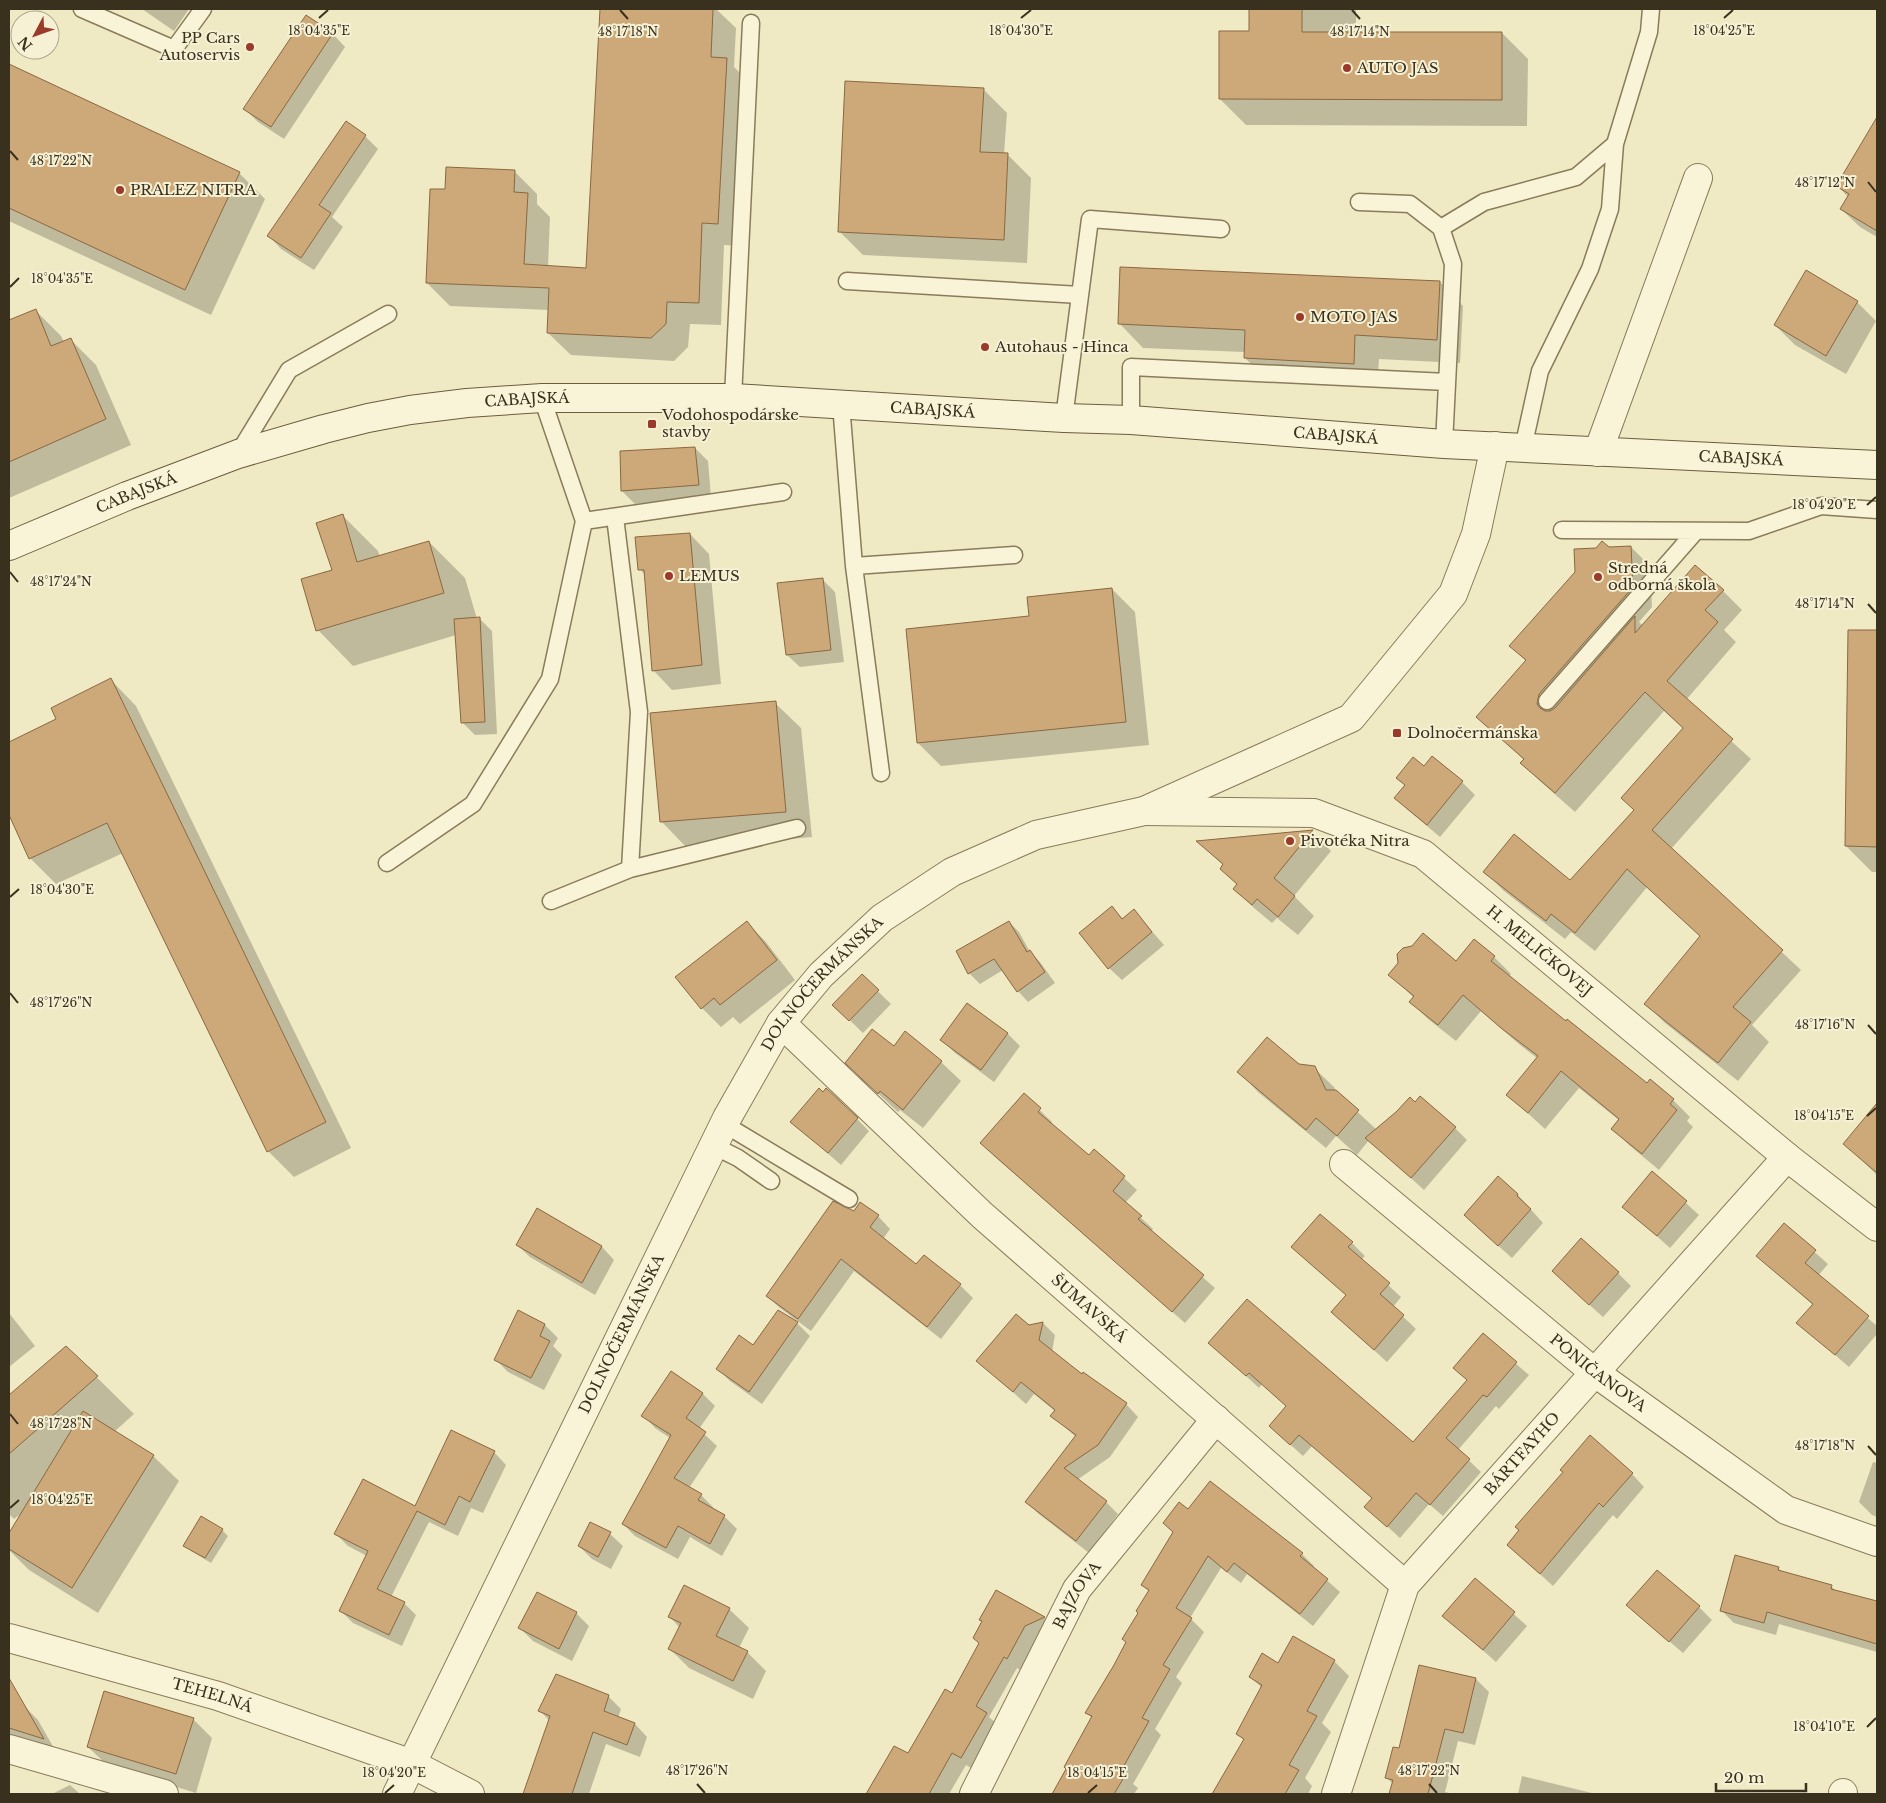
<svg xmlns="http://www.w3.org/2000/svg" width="1886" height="1803" font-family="'Libre Baskerville',serif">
<rect width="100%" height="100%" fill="#efe9c4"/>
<path fill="#0003" d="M142,9H189L174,31Z
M601,9H716L736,28L734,67L750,83L740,246L724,245L721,325L690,324L688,347L674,361L571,355L548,333L549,310L450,306L427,283L447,190L514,171L537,194V204L550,217L548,267L587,269Z
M1250,9H1356V33H1502L1528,59L1527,126L1246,125L1220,99L1250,33Z
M306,17L333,34L345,47L284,139L258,122L245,109Z
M9,66L239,173L265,199L211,315L9,221Z
M983,89L1007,113L1004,154H1007L1031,178L1027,263L863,255L839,231Z
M1877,119V237L1860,227L1841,209L1848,197L1838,186Z
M346,122L365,136L378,149L332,217L343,227L314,270L281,249L269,236Z
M1440,282L1463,306L1460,363L1379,359L1377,387L1269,382L1245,358V352L1143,348L1120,324Z
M1857,302L1876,321L1846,374L1795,345L1775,325Z
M35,310L61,336L64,342L70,339L96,365L131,445L9,498V322Z
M695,448L708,461L711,497L635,504L622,491Z
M342,515L378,551L380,557L429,542L465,578L477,619L479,618L492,631L497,734L475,735L462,722L456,635L353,666L318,630L333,571Z
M690,534L709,554L721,684L672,690L653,670L645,575L640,569Z
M1631,547L1650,566L1652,607L1639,622L1643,626L1723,591L1742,610L1724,630L1736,642L1686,700L1751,759L1671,849L1801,970L1752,1025L1769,1042L1738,1081L1665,1023L1646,1004L1701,937L1647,887L1595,951L1571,932L1565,939L1504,891L1485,872L1570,881L1635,811L1684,729L1664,711L1575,812L1541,782L1522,763L1524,760L1478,717L1526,661L1511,646L1609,548Z
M822,579L835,592L844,662L800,667L787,655Z
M1112,589L1135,612L1149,745L941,766L918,743L1030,617Z
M1849,631L1877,632V872H1872L1846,846Z
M111,680L136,706L351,1148L294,1177L268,1151L123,853L56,884L30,858L9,813V743L58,720Z
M775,703L801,728L812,837L687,848L662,822Z
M1424,767L1462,782L1475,795L1440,837L1409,811L1396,798L1406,786L1398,778Z
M1312,832L1331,851L1294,896L1314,916L1298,935L1277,918L1272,923L1254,908L1235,889L1237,885L1222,869L1224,866L1198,842Z
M1112,908L1123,919L1134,911L1164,945L1122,980L1109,968Z
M1009,922L1019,932L1030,952L1040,962L1055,983L1028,1002L1018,991L1003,970L980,984L969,973L957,952Z
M747,923L766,942L795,980L740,1024L733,1017L721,1027L702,1008Z
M1494,957L1511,974L1509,977L1647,1085L1673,1100L1690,1117L1687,1121L1693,1127L1659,1170L1629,1145L1612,1128L1619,1120L1579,1088L1545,1129L1508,1095L1537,1058L1520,1045L1481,1011L1456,1041L1428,1019L1411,1002L1414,998L1390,975L1456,962Z
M862,976L891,1004L863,1033L834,1005Z
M906,1033L941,1062L961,1081L923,1128L900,1110L898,1112L866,1082Z
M1007,1033L1020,1046L994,1082L955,1053L942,1040Z
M1298,1065L1314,1068L1334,1087L1336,1092L1377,1130L1455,1128L1467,1140L1424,1190L1369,1140L1357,1155L1336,1136L1326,1148L1258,1092L1239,1072Z
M1024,1095L1052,1122L1051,1124L1089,1156L1094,1150L1137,1190L1125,1203L1153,1229L1151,1232L1215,1288L1185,1323L994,1156Z
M1871,1112L1877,1118V1175L1845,1144Z
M857,1119L869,1131L841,1165L792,1122Z
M1653,1173L1699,1215L1670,1248L1624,1207Z
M1518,1195L1543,1223L1512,1258L1478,1228Z
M537,1210L602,1247L614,1260L595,1295L530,1257L517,1245Z
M854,1213L878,1216L890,1229L883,1239L916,1265L924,1256L960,1285L973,1298L941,1339L854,1271L811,1331L780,1308L767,1296Z
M1784,1225L1828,1264L1818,1276L1877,1326V1334L1849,1367L1798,1323L1813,1305L1758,1256Z
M1352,1243L1365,1256L1361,1260L1401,1297L1393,1307L1416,1329L1387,1362L1346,1325L1347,1296L1306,1260Z
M1618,1273L1631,1286L1603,1317L1566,1284Z
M778,1311L797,1323L810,1336L762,1404L730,1381L717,1368L753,1347Z
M519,1312L545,1325L558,1338L553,1346L562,1355L544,1390L508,1372L495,1359Z
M9,1313L35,1346L9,1367Z
M1043,1323L1055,1335L1052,1352L1082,1375L1126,1404L1138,1417L1110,1457L1077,1480L1106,1502L1118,1514L1089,1553L1039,1514L1026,1502L1076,1437L1052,1416L1055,1411L1034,1394L1026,1404L978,1361L1029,1326Z
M1483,1335L1529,1375L1499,1409L1496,1406L1458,1450L1481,1472L1443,1516L1429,1504L1400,1538L1366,1507L1373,1499L1312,1446L1303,1456L1283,1438L1287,1406L1262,1384L1259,1388L1210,1343L1413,1444L1468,1381Z
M66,1347L134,1414L114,1432L153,1456L179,1481L98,1613L29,1570L9,1550V1535L22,1513L14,1519L9,1514V1397Z
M672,1373L703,1394L715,1406L699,1429L717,1446L689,1488L701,1495L713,1507L712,1510L724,1516L737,1529L722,1556L690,1537L678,1559L635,1536L623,1524L670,1438L655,1428L643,1415Z
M494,1452L506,1465L483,1513L471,1508L458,1536L429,1522L391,1597L404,1603L416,1615L402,1646L353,1623L341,1611L367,1556L348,1546L336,1534L415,1508Z
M1873,1462L1877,1463V1517L1872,1515L1859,1502Z
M1632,1474L1644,1487L1617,1519L1613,1515L1553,1586L1508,1545Z
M1189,1511L1302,1554L1314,1566L1313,1568L1340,1592L1313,1626L1247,1574L1241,1583L1221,1568L1190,1618L1204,1632L1176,1677L1182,1683L1155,1729L1161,1735L1133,1784L1138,1788L1134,1794H1053L1092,1718L1086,1713L1115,1666L1149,1592L1143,1585L1174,1533L1164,1523Z
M222,1530L228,1536L211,1563L191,1551L185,1545Z
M610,1534L623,1546L611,1569L592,1559L579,1546Z
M1778,1568L1783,1573L1831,1586L1836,1591L1877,1605V1652L1779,1624L1776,1635L1734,1623L1721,1610Z
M1475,1580L1527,1626L1496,1662L1444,1616Z
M996,1591L1045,1618L1057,1630L1038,1639L1020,1670L1017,1668L989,1717L999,1726L974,1770L966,1765L949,1794H868L895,1747L909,1755L953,1695L980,1644L974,1638L983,1622L980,1619Z
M1699,1607L1712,1620L1683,1653L1641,1617Z
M729,1609L749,1628L739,1648L747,1652L766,1671L753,1699L689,1668L670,1649L680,1628L670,1617Z
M576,1613L589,1626L572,1661L533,1641L520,1628Z
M1334,1661L1349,1676L1322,1723L1331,1732L1305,1778L1312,1786L1308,1794H1224L1217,1787L1244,1740L1238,1734L1262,1688L1250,1677L1279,1665Z
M1476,1679L1489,1692L1475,1745L1458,1741L1445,1792L1454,1794H1390L1393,1784L1386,1777Z
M608,1696L621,1709L618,1718L635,1724L647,1737L640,1757L606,1744L589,1794H530L526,1790L550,1721L539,1710Z
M9,1702L25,1707L38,1720L55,1750L13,1737L9,1733Z
M193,1719L212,1738L196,1793L108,1766L88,1747Z
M1522,1776L1596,1794H1518Z
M70,1785L80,1794H52Z"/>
<path fill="#cda97a" stroke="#896840" d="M600,9H713L711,57L727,58L718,224L702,223L699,303L667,302L666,324L651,338L547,333L549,288L426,283L430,189H445L446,167L515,170L514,192L528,193L524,264L586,268Z
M1249,9H1302V32H1502V100L1219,99V31H1249Z
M306,15L333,33L271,127L243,109Z
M9,64L240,172L185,290L9,208Z
M845,81L984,88L980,152L1008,153L1004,240L838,232Z
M1877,117V231L1840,209L1849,194L1836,186Z
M346,121L366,135L319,205L331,213L301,258L267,236Z
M1120,267L1440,281L1437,340L1355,335L1354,364L1244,358L1245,330L1118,324Z
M1806,270L1858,301L1826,356L1774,325Z
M36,309L51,346L71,338L106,419L9,462V320Z
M695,447L699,485L621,491L620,451Z
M343,514L357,562L429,541L444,593L316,631L301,579L332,570L316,523Z
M690,533L702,665L652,671L644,570H638L635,537Z
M1602,541L1609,547L1631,546L1633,587L1539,694L1537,704L1540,708L1545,711H1550L1555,708L1635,616V633L1695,565L1724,590L1705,610L1718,622L1667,681L1733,739L1652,830L1783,950L1733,1007L1751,1022L1718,1063L1644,1004L1700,936L1627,869L1575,933L1551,914L1546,921L1483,872L1514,834L1570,880L1634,810L1621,798L1683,728L1645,692L1555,793L1520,763L1524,759L1476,717L1526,660L1509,646L1575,572L1574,549L1596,548Z
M823,578L831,650L786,655L777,583Z
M1112,588L1126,722L917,743L906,629L1029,616L1027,597Z
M480,617L485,722L461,723L454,619Z
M1848,630H1877V847L1845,846Z
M111,678L326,1122L267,1152L107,823L29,859L9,815V742L56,719L51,708Z
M776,701L786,812L660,822L650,713Z
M1432,756L1463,781L1427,825L1394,798L1405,785L1396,778L1413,757L1424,766Z
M1313,830L1274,878L1295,896L1278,917L1257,899L1252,905L1233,889L1237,884L1220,869L1223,864L1196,841Z
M1112,906L1122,919L1134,909L1152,932L1108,969L1079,933Z
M747,921L777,960L720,1005L714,998L701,1009L675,977Z
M1009,921L1027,952L1030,950L1045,972L1017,992L994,959L968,974L956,951Z
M1423,933L1456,961L1474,939L1495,956L1491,961L1566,1021L1567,1019L1647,1083L1650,1079L1674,1099L1670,1104L1677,1110L1642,1154L1611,1129L1619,1119L1561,1071L1528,1113L1506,1095L1538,1056L1501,1028L1463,995L1438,1025L1409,1002L1414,996L1388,975L1398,963L1397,954L1403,948L1412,946Z
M862,974L879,990L849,1021L832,1005Z
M967,1003L1008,1033L981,1070L940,1040Z
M872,1029L894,1046L905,1031L942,1061L903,1110L880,1091L878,1094L845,1063Z
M1267,1037L1299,1064L1315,1066L1326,1090H1336L1359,1110L1337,1136L1316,1118L1306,1130L1237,1072Z
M819,1088L823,1092L826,1088L858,1118L828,1153L790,1122Z
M1024,1093L1041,1108L1038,1112L1089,1155L1094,1149L1125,1176L1113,1191L1142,1216L1138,1219L1204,1275L1172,1312L980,1143Z
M1420,1096L1456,1127L1411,1178L1365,1138L1396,1112L1410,1097L1415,1102Z
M1877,1103V1173L1843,1144Z
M1652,1171L1687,1201L1657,1236L1622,1207Z
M1498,1176L1518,1194L1517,1196L1531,1209L1498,1246L1464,1215Z
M833,1201L854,1211L860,1202L879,1215L870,1227L916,1264L924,1255L961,1284L927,1327L841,1259L798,1319L766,1296Z
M537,1208L602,1246L582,1283L516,1245Z
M1320,1214L1353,1242L1348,1247L1390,1283L1380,1294L1404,1315L1374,1350L1331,1312L1346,1295L1291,1247Z
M1784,1223L1816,1250L1805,1263L1869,1316L1835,1355L1796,1323L1813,1304L1756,1256Z
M1581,1238L1619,1272L1589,1305L1552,1271Z
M1247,1299L1413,1442L1467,1380L1453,1368L1483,1333L1517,1362L1487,1397L1483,1395L1446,1438L1470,1459L1430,1505L1416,1493L1387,1527L1364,1507L1372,1498L1299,1435L1290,1445L1269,1426L1286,1406L1249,1373L1246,1376L1208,1343Z
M518,1310L545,1324L540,1336L550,1341L531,1378L494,1360Z
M778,1310L798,1322L749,1392L716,1369L739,1335L753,1345Z
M1016,1314L1029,1325L1043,1322L1039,1340L1082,1374L1083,1372L1127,1403L1098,1445L1064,1468L1107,1501L1076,1541L1025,1502L1076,1435L1050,1416L1055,1410L1021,1382L1013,1392L976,1361Z
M66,1346L98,1376L9,1454V1395Z
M671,1371L703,1393L686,1418L706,1432L674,1478L702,1494L698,1500L725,1515L710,1544L678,1526L666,1548L622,1524L671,1435L641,1416Z
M83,1411L154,1455L72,1588L9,1549V1533Z
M451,1430L495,1451L470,1502L459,1496L445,1525L417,1511L377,1589L405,1602L389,1635L339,1611L368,1551L334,1534L363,1479L415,1506Z
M1590,1435L1633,1473L1603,1507L1599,1503L1540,1574L1507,1545L1519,1530L1515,1527L1563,1472L1560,1470Z
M1210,1481L1303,1553L1300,1556L1328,1579L1300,1614L1234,1563L1227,1572L1208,1556L1176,1608L1192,1618L1163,1665L1170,1669L1142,1718L1149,1721L1121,1771L1126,1774L1114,1794H1052L1066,1769L1064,1767L1092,1716L1085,1713L1114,1665L1126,1642L1122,1639L1138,1613L1136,1611L1149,1590L1141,1585L1173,1532L1163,1523L1179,1502L1188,1509Z
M201,1516L223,1529L205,1558L183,1546Z
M590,1522L611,1532L598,1557L578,1546Z
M1735,1555L1779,1567L1778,1570L1832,1585L1831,1589L1877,1601V1644L1767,1612L1764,1623L1720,1611Z
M1657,1570L1700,1606L1669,1642L1626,1605Z
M1475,1578L1515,1612L1483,1650L1442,1616Z
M684,1585L730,1608L716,1636L748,1651L733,1681L668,1649L681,1623L668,1617Z
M996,1590L1045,1617L1025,1626L1007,1659L1004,1657L976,1706L987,1713L961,1758L952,1753L929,1794H866L894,1746L908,1753L945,1689L952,1693L979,1643L973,1638L982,1621L979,1620Z
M537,1592L577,1612L559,1649L518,1628Z
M1293,1636L1335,1660L1307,1711L1317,1716L1289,1765L1299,1770L1285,1794H1212L1244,1739L1236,1734L1262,1685L1249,1677L1262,1653L1278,1663Z
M1419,1665L1476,1678L1463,1733L1445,1729L1428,1794H1389L1393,1780L1385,1778L1393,1747L1399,1748Z
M556,1674L609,1695L604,1711L635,1723L627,1745L593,1732L572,1794H523L550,1716L538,1711Z
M9,1678L44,1739L9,1728Z
M104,1691L194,1718L176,1774L87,1747Z"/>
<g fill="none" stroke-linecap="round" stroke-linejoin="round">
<defs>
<path id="service" d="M82,9L174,49L203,9
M1359,202L1410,204L1441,228L1453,264L1444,444
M1441,228L1484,202L1576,177L1615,144L1649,32L1651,9
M847,281L1080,295
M733,398L751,23
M841,404L854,566L881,773
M1064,418L1090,219L1221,229
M1131,420V367L1447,382
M1523,448L1540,371L1590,269L1610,209L1615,144
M238,454L289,370L388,314
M584,521L783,492
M1562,530L1749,531L1821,506L1877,510
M854,566L1014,555
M1547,701L1696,531
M387,863L473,804L550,679L584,521L542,398
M630,869L797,828
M551,901L630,869L639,712L615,517
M724,1124L849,1199
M714,1146L738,1158L771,1181"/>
<g id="minor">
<path d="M1598,452L1698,178"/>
<path id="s1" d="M1144,811L1314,813L1423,854L1787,1157L1877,1227"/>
<path id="s2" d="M781,1023L982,1215L1405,1585"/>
<path id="s3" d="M1344,1164L1594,1372L1786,1510L1877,1542"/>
<path id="s4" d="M9,1638L218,1696L412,1764L470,1794"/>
<path d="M9,1749L164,1794"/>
<path id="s5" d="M974,1794L1077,1589L1216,1419"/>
<path id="s6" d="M1336,1794L1405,1585L1787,1157"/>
<path d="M1843,1794V1793"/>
</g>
<g id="tertiary">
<path id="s7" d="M397,1794L727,1118L781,1023L821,975L882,918L952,872L1036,835L1144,811L1351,718L1453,594L1476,534L1495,446"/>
</g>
<g id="secondary">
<path id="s8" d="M9,546L127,496L238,454L324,429L368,418L410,410L467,403L542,398H733L1064,418L1131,420L1444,444L1877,465"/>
</g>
</defs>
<use href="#service" stroke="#8a7b5a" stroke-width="19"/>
<use href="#minor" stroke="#8a7b5a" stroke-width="30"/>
<use href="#tertiary" stroke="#8a7b5a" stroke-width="30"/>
<use href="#secondary" stroke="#6c5c3d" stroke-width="30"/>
<use href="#service" stroke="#f9f4d8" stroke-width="16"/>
<use href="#minor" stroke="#f9f4d8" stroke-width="28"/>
<use href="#tertiary" stroke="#f9f4d8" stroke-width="28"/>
<use href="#secondary" stroke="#f9f4d8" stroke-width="28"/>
</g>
<path fill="none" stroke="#3a301e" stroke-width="2" d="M620,10L628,19M1352,10L1360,19M319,18L328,10M1021,18L1031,10M1724,18L1733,10M10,151L18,160M1868,182L1876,192M10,287L19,278M1867,505L1876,497M10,572L18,582M1868,604L1876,613M10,897L19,889M10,993L18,1003M1868,1025L1876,1034M1867,1116L1876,1108M10,1414L18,1424M1868,1446L1876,1455M10,1508L19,1500M1867,1727L1876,1718M697,1784L705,1793M1429,1784L1437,1793M385,1793L394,1785M1088,1793L1097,1785"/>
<g fill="#9a3a2a" stroke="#f6f1d4" stroke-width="2">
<circle cx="250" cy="47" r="5"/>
<circle cx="1347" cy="68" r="5"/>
<circle cx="120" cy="190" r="5"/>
<circle cx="1300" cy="317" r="5"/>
<circle cx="985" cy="347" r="5"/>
<rect x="647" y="419" width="10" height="10" rx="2.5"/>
<circle cx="669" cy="576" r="5"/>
<circle cx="1598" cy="577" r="5"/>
<rect x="1392" y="728" width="10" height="10" rx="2.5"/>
<circle cx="1290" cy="841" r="5"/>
</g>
<g text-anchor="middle" stroke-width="4" stroke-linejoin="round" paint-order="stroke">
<g font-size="15" fill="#3a301e" stroke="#f6f1d4" text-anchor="start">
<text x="240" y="43" text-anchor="end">PP Cars<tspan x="240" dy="17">Autoservis</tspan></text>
<text x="1357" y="73">AUTO JAS</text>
<text x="130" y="195">PRALEZ NITRA</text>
<text x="1310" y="322">MOTO JAS</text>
<text x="995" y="352">Autohaus - Hinca</text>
<text x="662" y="420">Vodohospodárske<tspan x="662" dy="17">stavby</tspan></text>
<text x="1608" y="573">Stredná<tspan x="1608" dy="17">odborná škola</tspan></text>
<text x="679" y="581">LEMUS</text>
<text x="1407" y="738">Dolnočermánska</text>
<text x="1300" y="846">Pivotéka Nitra</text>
</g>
<g font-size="15" fill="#3a301e" stroke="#f6f1d4">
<text dy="5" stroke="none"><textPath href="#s8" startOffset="542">CABAJSKÁ</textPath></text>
<text dy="5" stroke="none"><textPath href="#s8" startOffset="948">CABAJSKÁ</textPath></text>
<text dy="5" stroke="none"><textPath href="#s8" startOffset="1352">CABAJSKÁ</textPath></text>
<text dy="5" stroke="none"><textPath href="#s8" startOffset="1758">CABAJSKÁ</textPath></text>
<text dy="5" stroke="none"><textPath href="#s8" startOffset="138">CABAJSKÁ</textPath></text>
<text dy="5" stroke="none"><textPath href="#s1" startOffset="438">H. MELIČKOVEJ</textPath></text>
<text dy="5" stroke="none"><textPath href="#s7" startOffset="918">DOLNOČERMÁNSKA</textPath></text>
<text dy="5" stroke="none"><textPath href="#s2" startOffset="420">ŠUMAVSKÁ</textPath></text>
<text dy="5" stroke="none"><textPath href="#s7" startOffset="512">DOLNOČERMÁNSKA</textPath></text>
<text dy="5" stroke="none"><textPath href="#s3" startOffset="329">PONIČANOVA</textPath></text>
<text dy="5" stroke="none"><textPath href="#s6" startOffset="396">BÁRTFAYHO</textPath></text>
<text dy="5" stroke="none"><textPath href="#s5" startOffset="224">BAJZOVA</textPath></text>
<text dy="5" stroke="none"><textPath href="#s4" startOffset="211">TEHELNÁ</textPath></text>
</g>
</g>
<g font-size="12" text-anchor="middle" fill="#3a301e" stroke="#f6f1d4" stroke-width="4" stroke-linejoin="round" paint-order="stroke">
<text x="319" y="35">18°04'35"E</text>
<text x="1021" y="35">18°04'30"E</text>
<text x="1724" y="35">18°04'25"E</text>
<text x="1360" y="36">48°17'14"N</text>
<text x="628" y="36">48°17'18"N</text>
<text x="61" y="165">48°17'22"N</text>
<text x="1825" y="187">48°17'12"N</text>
<text x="62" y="283">18°04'35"E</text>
<text x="1824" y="509">18°04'20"E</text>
<text x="61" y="586">48°17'24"N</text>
<text x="1825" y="608">48°17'14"N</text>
<text x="62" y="894">18°04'30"E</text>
<text x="61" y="1007">48°17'26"N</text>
<text x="1825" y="1029">48°17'16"N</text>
<text x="1824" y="1120">18°04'15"E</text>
<text x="61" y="1428">48°17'28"N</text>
<text x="1825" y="1450">48°17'18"N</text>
<text x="62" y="1504">18°04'25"E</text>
<text x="1824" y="1731">18°04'10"E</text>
<text x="697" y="1775">48°17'26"N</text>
<text x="1429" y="1775">48°17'22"N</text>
<text x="394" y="1777">18°04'20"E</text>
<text x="1097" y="1777">18°04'15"E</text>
</g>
<rect width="1886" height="1803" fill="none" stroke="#3a301e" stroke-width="20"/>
<g transform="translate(35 35) rotate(229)"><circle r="24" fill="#f6f1d4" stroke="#aba48b"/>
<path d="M0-4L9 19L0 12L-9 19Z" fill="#9a3a2a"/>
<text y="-8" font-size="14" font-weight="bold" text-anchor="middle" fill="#3a301e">N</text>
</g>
<path d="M1716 1783v8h90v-8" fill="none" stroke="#3a301e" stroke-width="2.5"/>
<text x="1724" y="1783" font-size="15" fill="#3a301e" stroke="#f6f1d4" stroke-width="4" paint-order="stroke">20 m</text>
</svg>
